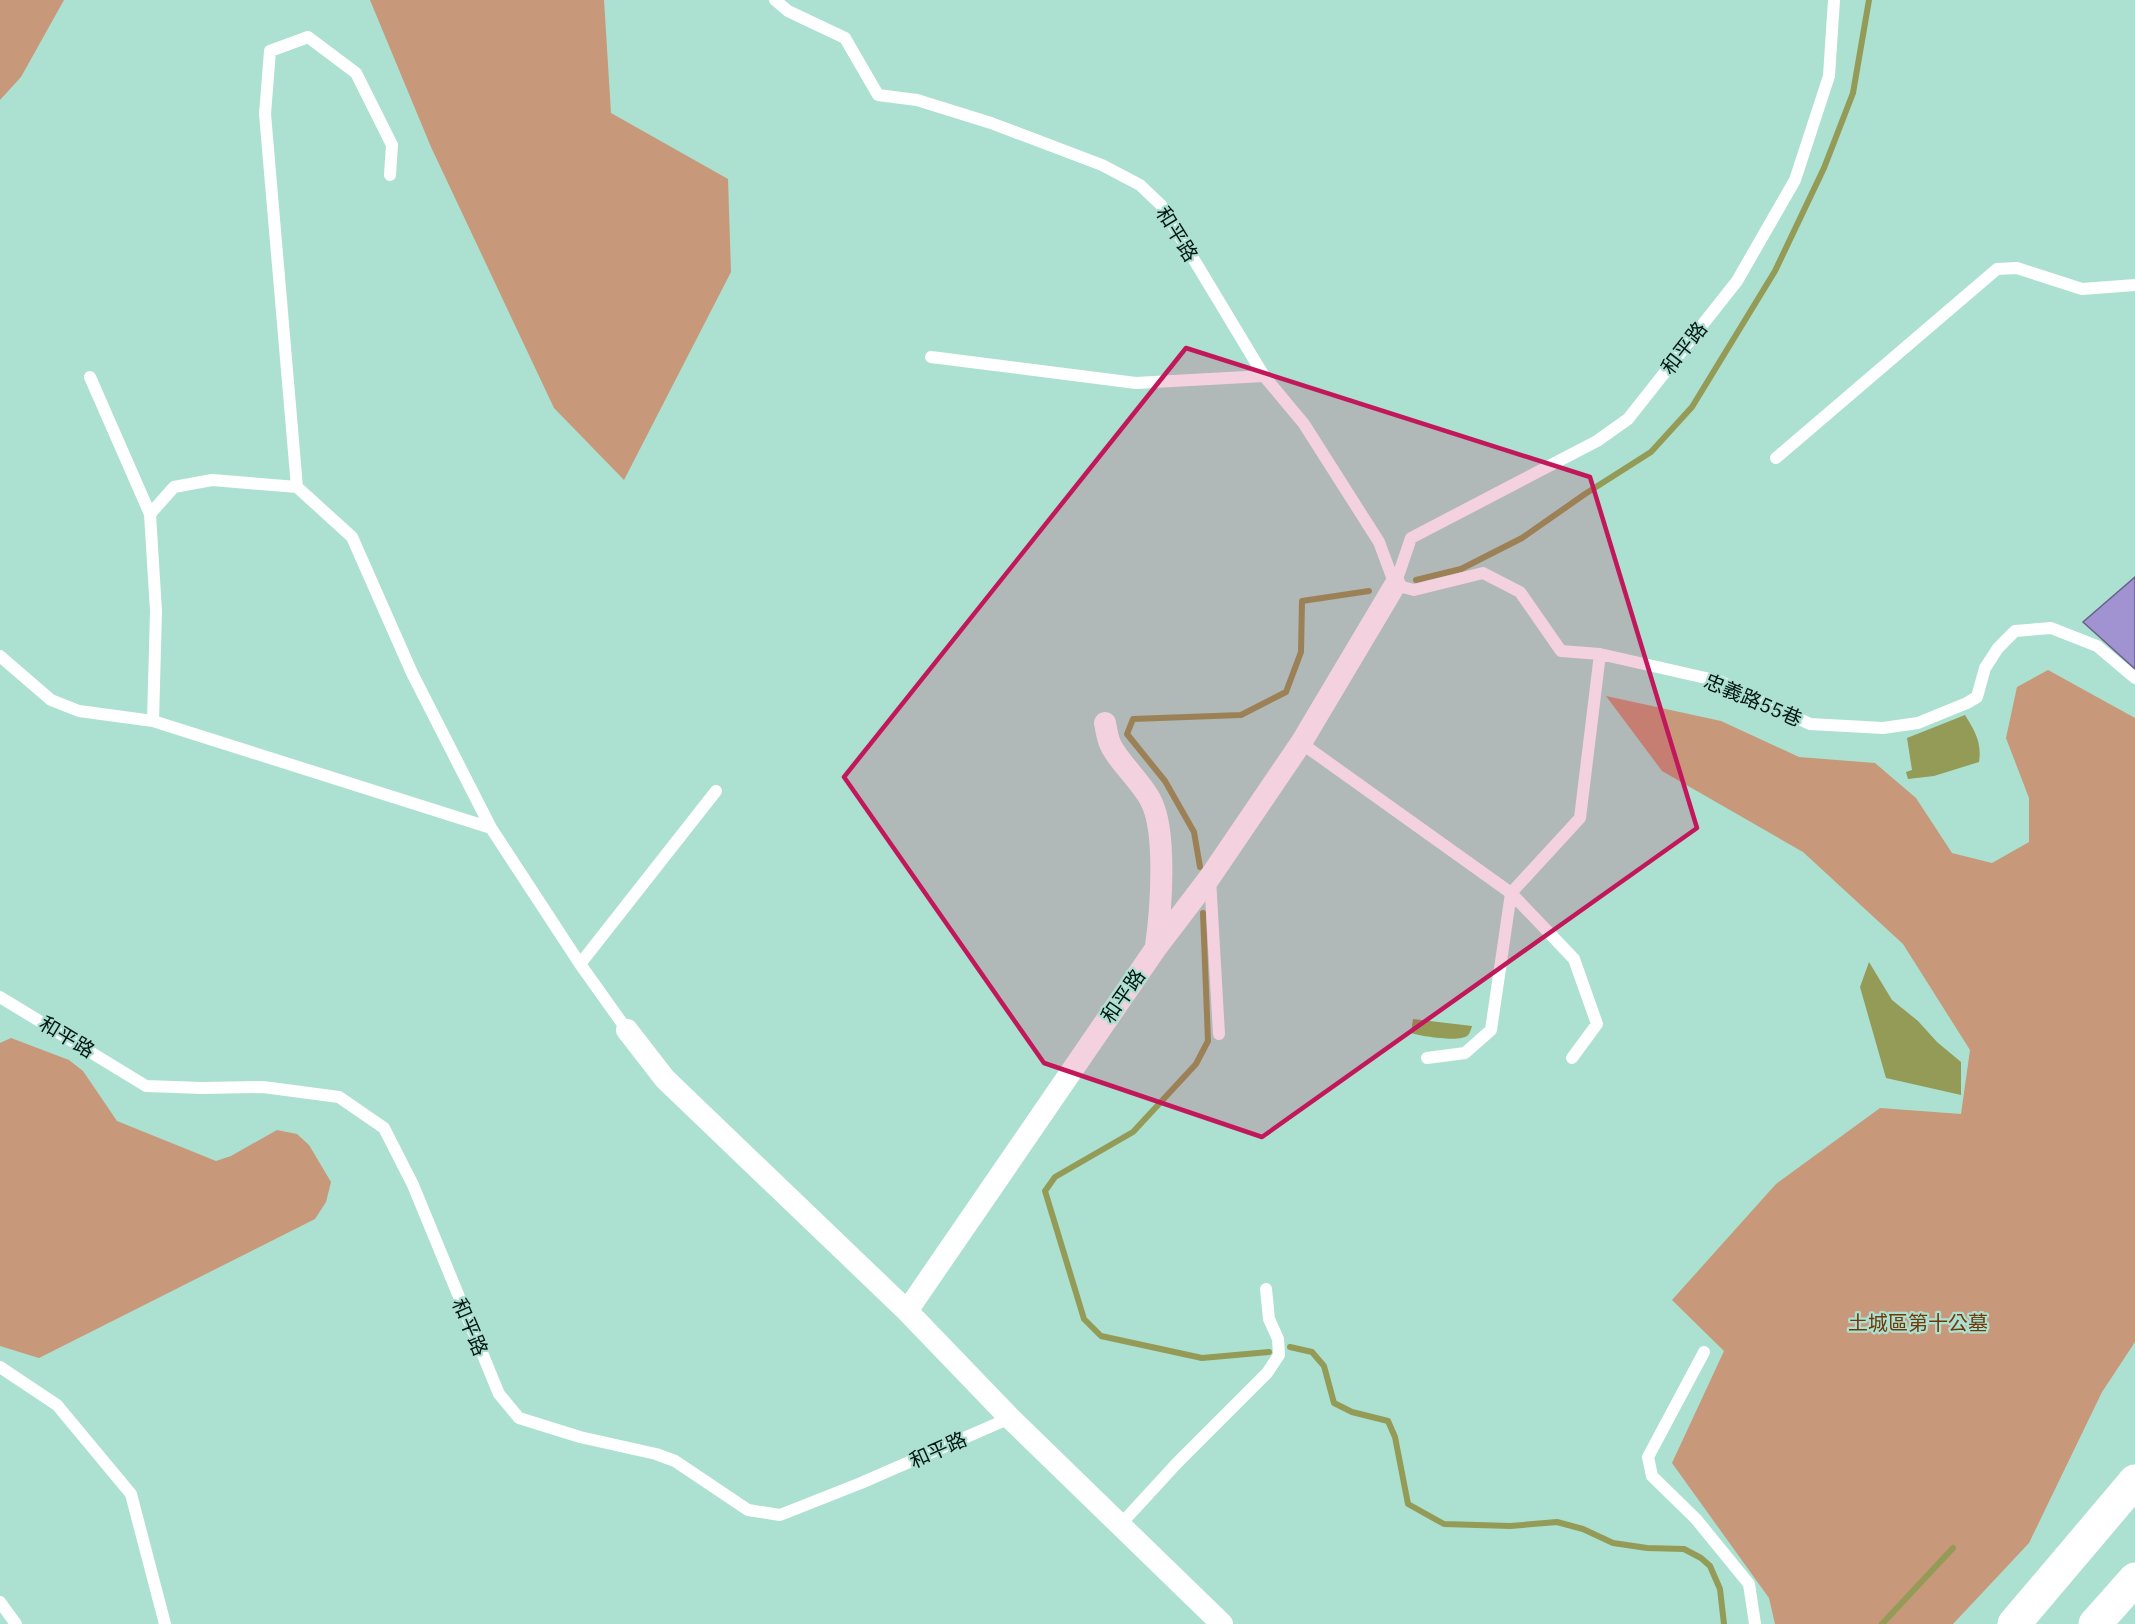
<svg xmlns="http://www.w3.org/2000/svg" width="2135" height="1624" font-family="'IBM Plex Sans','Noto Sans TC',sans-serif">
<rect width="100%" height="100%" fill="#ace0d0"/>
<path fill="#c7987a" d="M0,0H64L21,77L0,100Z
M370,0H604L611,113L728,179L731,272L624,480L554,408L431,147Z
M2048,670L2135,718V1342L2102,1392L2029,1543L1953,1624H1775L1769,1598L1672,1463L1724,1351L1672,1300L1776,1184L1880,1108L1961,1114L1970,1050L1903,944L1803,852L1662,771L1606,696L1721,721L1799,757L1875,763L1916,798L1952,853L1992,863L2029,842V798L2006,738L2017,687Z
M11,1038L69,1060L83,1071L117,1121L216,1161L231,1156L277,1130L297,1134L309,1145L331,1182L326,1202L315,1219L39,1358L0,1346V1043Z"/>
<path fill="#939b57" d="M1965,715C1975,731 1982,743 1979,762L1934,776L1908,779L1906,772L1912,770L1907,738Z
M1869,962L1892,1000L1918,1021L1937,1042L1961,1062V1095L1886,1078L1860,987Z
M1413,1019L1472,1026C1472,1027 1469,1035 1468,1035C1462,1043 1420,1036 1411,1033Z"/>
<g fill="none" stroke-linecap="round" stroke-linejoin="round">
<path stroke="#939b57" stroke-width="6" d="M1416,580L1461,569L1522,538L1585,494L1651,452L1692,407L1775,271L1824,168L1853,93L1869,0
M1200,867L1194,832L1165,781L1127,734L1133,719L1241,715L1286,692L1301,652L1302,601L1369,591
M1203,913L1208,1041L1196,1064L1133,1132L1055,1177L1045,1191L1084,1319L1101,1336L1202,1358L1269,1352
M1290,1347L1312,1352L1324,1366L1334,1403L1352,1412L1388,1421L1395,1437L1408,1504L1444,1524L1510,1526L1557,1522L1583,1529L1613,1543L1647,1548L1684,1549L1701,1558L1710,1566L1720,1589L1724,1624
M1882,1624L1953,1548"/>
</g>
<path fill="#a193d2" stroke="#696287" stroke-width="1.5" d="M2135,577V669L2083,622Z"/>
<g fill="none" stroke-linecap="round" stroke-linejoin="round">
<path stroke="#fff" stroke-width="12" d="M775,0L788,11L845,38L878,95L917,100L991,123L1102,165L1140,185L1161,205L1264,376L1304,424L1379,542L1395,585
M931,357L1136,383L1264,376
M90,377L150,514
M1776,458L1997,269L2017,268L2082,289L2135,285
M297,487L265,114L270,51L308,37L356,73L392,145L390,175
M1395,585L1411,538L1597,441L1628,419L1662,376L1737,281L1795,180L1829,76L1834,0
M1395,585L1414,590L1483,573L1520,592L1561,651L1600,654L1580,818L1511,893L1574,959L1597,1024L1572,1058
M1600,654L1719,681L1810,724L1883,728L1918,723L1967,703L1977,697L1985,668L1998,648L2015,631L2051,628L2097,646L2135,678
M0,656L51,700L79,711L153,721L491,828L580,964L627,1030
M153,721L156,611L150,514L174,487L212,480L297,487L352,537L412,673L491,828
M1301,743L1511,893L1491,1030L1465,1053L1427,1058
M1210,878L1219,1034
M580,964L716,791
M0,997L146,1086L202,1088L263,1087L339,1097L384,1128L413,1185L499,1394L519,1418L580,1437L656,1454L675,1461L748,1510L780,1515L861,1483L1010,1418
M1704,1352L1648,1457L1652,1476L1696,1519L1749,1584L1755,1624
M0,1367L57,1405L131,1494L165,1624
M1120,1525L1177,1463L1267,1373L1279,1355L1278,1339L1269,1319L1266,1289
M0,1602L16,1624"/>
<path stroke="#fff" stroke-width="22" d="M1105,723C1106,728 1107,735 1109,741C1115,759 1142,782 1151,801C1167,832 1161,911 1156,946
M627,1030L665,1079L907,1311L1010,1418L1222,1624
M907,1311L1156,948L1210,877L1301,743L1395,585"/>
<path stroke="#fff" stroke-width="33" d="M2014,1624L2135,1481
M2095,1624L2135,1579"/>
</g>
<path fill="#c2185b" fill-opacity="0.2" stroke="#c2185b" stroke-width="4.5" stroke-linejoin="round" d="M1186,348L1590,477L1697,828L1262,1137L1044,1063L844,777Z"/>
<g text-anchor="middle" stroke-width="4.5" stroke-linejoin="round" paint-order="stroke">
<g font-size="20" fill="#031611" stroke="#ace0d0">
<text transform="translate(1177 234) rotate(58)" y="7">和平路</text>
<text transform="translate(1684 348) rotate(-52)" y="7">和平路</text>
<text transform="translate(1753 700) rotate(23)" y="7">忠義路55巷</text>
<text transform="translate(1123 996) rotate(-55)" y="7">和平路</text>
<text transform="translate(67 1037) rotate(31)" y="7">和平路</text>
<text transform="translate(470 1327) rotate(67)" y="7">和平路</text>
<text transform="translate(938 1450) rotate(-24)" y="7">和平路</text>
</g>
<g font-size="20" fill="#713808" stroke="#ace0d0">
<text x="1918" y="1330">土城區第十公墓</text>
</g>
</g>
</svg>
